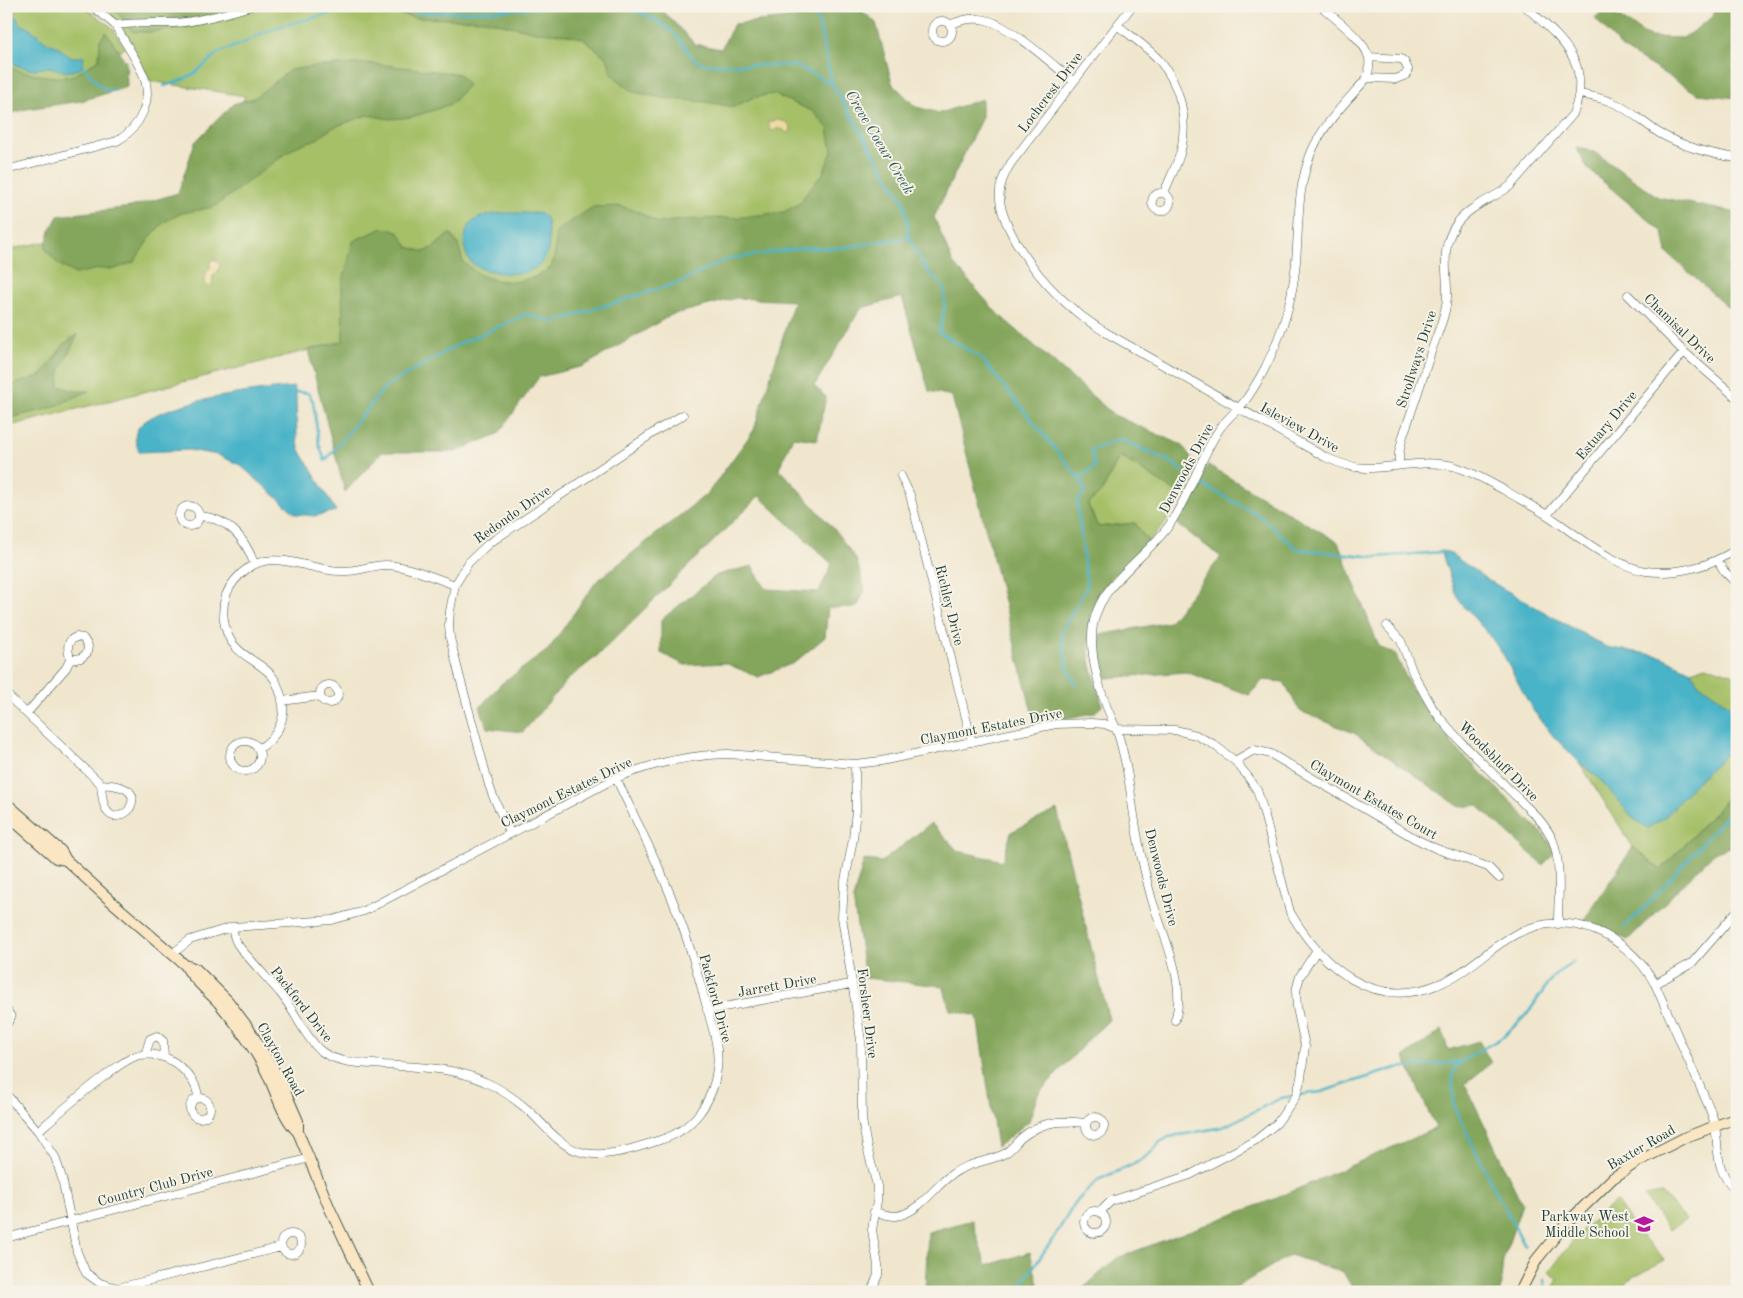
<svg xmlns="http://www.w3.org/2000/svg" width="1743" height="1298" font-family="'Old Standard TT',serif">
<rect width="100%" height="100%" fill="#f7f3e8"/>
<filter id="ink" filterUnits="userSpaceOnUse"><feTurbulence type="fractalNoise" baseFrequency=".02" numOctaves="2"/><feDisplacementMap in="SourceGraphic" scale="10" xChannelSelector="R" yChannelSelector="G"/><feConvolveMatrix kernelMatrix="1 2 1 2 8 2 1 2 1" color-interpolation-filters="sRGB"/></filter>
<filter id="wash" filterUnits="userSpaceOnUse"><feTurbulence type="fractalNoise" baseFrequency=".0096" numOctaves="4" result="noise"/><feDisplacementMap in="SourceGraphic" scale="20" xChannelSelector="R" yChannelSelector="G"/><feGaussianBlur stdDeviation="1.12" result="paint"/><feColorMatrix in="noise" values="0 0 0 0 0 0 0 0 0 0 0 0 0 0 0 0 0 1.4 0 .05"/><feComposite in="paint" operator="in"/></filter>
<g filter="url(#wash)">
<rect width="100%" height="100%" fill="#f0e6cd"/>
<path fill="#a6c067" stroke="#627e4e" d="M6,6H82L112,27L125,48L50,97L6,101Z
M97,6H265V8L278,6H644L713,58L861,13L902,199L6,427V250L55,240L191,206L245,96L150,81L116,20Z
M1120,456L1179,494L1166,522L1148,542L1135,523L1098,527L1088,505L1102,491Z
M1706,666L1732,674L1737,677V711L1698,683L1691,671Z
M1737,744V788L1661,870L1633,847L1579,762L1599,778L1634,819L1665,817L1694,784Z
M1662,1193L1686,1220L1669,1230L1644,1196Z
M1616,1201L1638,1232L1665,1260C1648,1269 1628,1277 1617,1292H1551L1558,1279L1549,1272L1580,1232Z"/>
<path fill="#84a65c" stroke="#527248" d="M112,6H243L215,23L153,32H133Z
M399,6H658L695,44L721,49L734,24L794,17L838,6H857L876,23L892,83L916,107L940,113L982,99V117L934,217L953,263L997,313L1114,415L1182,445L1195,463L1179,494L1120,456L1102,491L1088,505L1098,527L1135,523L1148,542C1133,557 1112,575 1100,593C1090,609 1086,642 1090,661C1093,676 1099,690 1102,706L1094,713L1035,724L952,396L929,391L902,297L861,308L814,386L826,397L817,440L793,437L779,468L834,529L856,559L865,590L857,607L828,608L825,637L794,663L758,677L725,663L685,665L661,653V620L717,575L752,566L766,589L819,592L832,564L759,496L596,657L568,679L523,732L487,728L480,707L501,684L548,650L596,582L708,493L754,430L794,301L736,298L671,315L584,366L539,377L498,434L455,452H382L345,492L308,350L343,341L342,285L353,241L383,228L398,231L408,247L425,252L435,246L450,233L458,244L463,262L478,274L494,280L515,282L535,277L551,268L555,254L556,231L593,207L621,206L639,212L658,223L681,220L742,217L784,212L800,203L809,189L822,175L832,152L828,128L812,111L773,94L752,98L734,107L706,102L662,98L634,92L612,75L607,58L582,38L561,34L536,32L485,20L416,18L365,7Z
M1715,6H1737V98L1698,94L1622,48L1595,18L1605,8L1650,37L1683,38L1713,17Z
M106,32L126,62L127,87L81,101L26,109L6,115V67C23,72 60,82 76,74C84,70 92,64 99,59L100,40Z
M368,63L459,74L468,85L451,104L428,112L412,117L390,119L367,115L332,128L317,139L299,145L285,154L214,207L182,213L164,222L151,236L134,262L115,269H98L75,274L57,263L45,248L50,231L58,216L131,207L178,193L195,142L233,104L254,98L290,70L310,67Z
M1576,147L1594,152L1658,197L1737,213V315L1667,253L1663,232L1588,169Z
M78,334L60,371L59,386L74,391H89L51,408L6,419V387L42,375L64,344Z
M1208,465L1338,542L1379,647L1395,654L1411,688L1455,747L1545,836L1556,851L1543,865L1477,805L1460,807L1354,733L1300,711L1284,682L1263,680L1249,695L1186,672L1106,678L1101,654L1100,635L1169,622L1221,557L1177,524Z
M1737,788V841L1734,845L1714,853L1628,940L1584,920L1633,847L1661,870Z
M1057,810L1109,1020L1090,1038L1038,1094L1029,1121L997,1147L977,1016L950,1010L943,986L865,978L853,899L864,860L882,862L931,823L958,851L1003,861L1011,832Z
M1442,1030L1448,1050L1479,1041L1491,1063L1465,1084L1522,1204L1503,1260L1500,1292H1355L1343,1272L1290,1255L1228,1292H1079L1117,1258L1277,1198L1436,1128L1404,1057Z
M972,1220L986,1266L1030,1252L1040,1292H925L928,1232Z"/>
<path fill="#eeda9e" stroke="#868c69" d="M776,120C784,121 791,122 791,131L787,133L783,129L781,130L778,128L774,131L770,130L768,122Z
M213,259L218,261L220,266L217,273L213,276L212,286L209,287L205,283L206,273L210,269V262Z"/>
<path fill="#4ab3c8" stroke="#34787e" d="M6,6H10L20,24L31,29L45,41L58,47L70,57H78L84,56L82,68L77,70L66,72L49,67L32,70L15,65C8,54 3,42 14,31V24Z
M503,213H537L542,214L546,218C548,223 547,227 548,233C554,268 526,278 496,272C489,271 481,269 474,265C465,258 462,244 466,233C472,215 487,215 503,213Z
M294,387L296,395L297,440L300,450L336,511L315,516L296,514L240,465L218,455L189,450L139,452C137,445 133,437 137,430C153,401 262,390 294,387Z
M1441,551L1448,552L1488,580L1606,647L1660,656L1691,671L1698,683L1737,711V744L1694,784L1665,817L1648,828L1634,819L1599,778L1579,762L1554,737L1532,709L1504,656L1490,636L1461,603L1455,592Z"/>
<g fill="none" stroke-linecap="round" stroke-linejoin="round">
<path stroke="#4ab3c8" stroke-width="2.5" d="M622,6C644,13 663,21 679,39C688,49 690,60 703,64L797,66L832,84L905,205L909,237L925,268L945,289L944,312L939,332L981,358L1079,478L1095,467L1091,450L1120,439L1171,462L1183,471
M815,6L832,84
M83,66L102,88L106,90H117
M164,86L183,80L194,74L218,53L246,42L260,34L281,26L332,13L395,11L431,13L510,10L550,6
M296,392L308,393L313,401L319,444L325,461L386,386L459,344L527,314L553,322L683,281L727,259L802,248H842L909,237
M1201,484L1260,516L1297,549L1376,557L1442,552
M1076,684L1068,669L1061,633L1087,587L1077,502L1085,492L1080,478
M1624,927L1647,905L1737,804
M1299,1095L1321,1092L1396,1068L1460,1062
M1525,1246L1501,1201L1455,1109L1452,1078L1454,1070L1460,1062L1503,1037L1528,1013L1554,975L1574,962
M1016,1292L1055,1236L1075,1203L1098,1180L1140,1161L1152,1152L1160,1142L1169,1137L1223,1127L1281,1098L1294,1096
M1543,1292L1546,1285L1545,1279"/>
</g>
</g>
<g filter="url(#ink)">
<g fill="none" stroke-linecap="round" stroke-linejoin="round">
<defs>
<path id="street" d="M92,6L115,25C137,22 153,23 174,23C197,22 228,13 251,6
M1132,6L1011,163C1004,174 998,186 1000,199C1001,214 1009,229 1016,242C1039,280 1067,309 1105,332L1325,457C1338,463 1351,468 1366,468C1395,468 1423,459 1453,466C1471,471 1487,481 1504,490C1519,499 1535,507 1550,517C1577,535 1613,566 1646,571C1677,575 1711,566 1737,549
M932 31a10 10 0 1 1 20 0a10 10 0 1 1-20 0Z
M952,24C963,19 974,17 986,20C1011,26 1052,64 1073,81
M1117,25C1131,36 1147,47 1159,60C1181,85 1189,121 1180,154C1176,167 1169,180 1164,193
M1367,78L1396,79L1406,75L1408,69L1404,61L1401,59L1369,57
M1580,94C1591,96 1603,98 1614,103C1630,110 1644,123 1659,133C1682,146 1710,154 1737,158
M6,170L117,141C140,128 154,100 143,74C135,57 124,41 115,25
M1152 202a9 9 0 1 1 18 0a9 9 0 1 1-18 0Z
M1628,295L1684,352L1737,398
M1399,464V453L1403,436C1413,408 1422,380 1431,352C1437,334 1446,316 1447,297C1448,271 1439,248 1457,223C1471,205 1493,199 1510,186L1573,114C1594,62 1560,38 1525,6
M901,476L910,495L972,742
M179 516a10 10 0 1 1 20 0a10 10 0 1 1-20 0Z
M1547,515L1684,352
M200,516C229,519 244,537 254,563
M1718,561L1724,571L1737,584
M1387,626L1401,641L1413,673L1432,707L1440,718L1461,742L1538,818C1544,825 1550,833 1553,841C1562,865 1558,899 1558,924
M320 694a9 9 0 1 1 18 0a9 9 0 1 1-18 0Z
M6,694L101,784C117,785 143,788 128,811C105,828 102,800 101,784
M282,701L319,696
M27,713L66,668L70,660C69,651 64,642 76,637L83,638L88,646L87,653L81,658L70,660
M230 756a15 15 0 1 1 30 0a15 15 0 1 1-30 0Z
M258,749C276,739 287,720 282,698C280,693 278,685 275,680C262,659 232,658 225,626C221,609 224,593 235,580C267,542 301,570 341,571C357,572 371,565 386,565C410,566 434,578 455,585
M1235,761L1254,750L1271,754L1416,839L1437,849L1488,867L1499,878
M855,764L856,810L853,839L844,886L842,917L861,1040L862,1120L867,1147L877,1186V1201L872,1230L878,1265V1275L871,1292
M510,833L493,796L489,785L460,678L450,638L449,625L450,611L455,585L469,562L488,544L659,429L683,415
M232,927C233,932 234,937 236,941C238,947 245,953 250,959C260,971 271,982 281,994C295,1011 306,1039 321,1051C338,1064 364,1063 384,1065C418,1067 454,1067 485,1082C501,1089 515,1099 528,1110C544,1124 557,1144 578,1151C604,1160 635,1148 660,1140C692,1131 714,1101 717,1068C720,1047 711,1024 706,1004C699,978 692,953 683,928C665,876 639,827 616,778
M172,954L190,940L232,927L332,920L364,911L616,778C653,763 689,755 728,754L855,764L881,761L1056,724L1091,723L1105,724L1117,729L1175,730L1196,735L1213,744L1235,761L1249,778L1257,790L1262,806L1290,912C1322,967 1373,1012 1439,984C1467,973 1489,948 1516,934C1569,907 1628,935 1655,984L1709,1107C1711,1113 1714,1119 1715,1126C1719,1150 1715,1174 1737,1190
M1655,984L1692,963L1737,911
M6,1009L11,1017L6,1025
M707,1010L851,984
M1175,1020C1187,983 1163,935 1152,900C1148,886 1145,873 1142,859C1132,817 1131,773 1117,731C1116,727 1113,722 1111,717C1101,695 1091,661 1092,637C1092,586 1144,562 1170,524C1188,497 1198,465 1215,436C1221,425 1229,417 1238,409C1247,400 1258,381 1264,370C1280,339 1291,305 1295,271C1300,229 1295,194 1311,153C1323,124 1347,101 1367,78C1369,71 1370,65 1369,58C1365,40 1335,19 1321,6
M145,1055L150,1039L157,1036L163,1041L164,1057
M6,1094L38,1131L55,1157L62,1178L77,1252L86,1273L100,1283L118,1288L281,1247
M190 1108a10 10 0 1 1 20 0a10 10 0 1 1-20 0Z
M1086 1126a9 9 0 1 1 18 0a9 9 0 1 1-18 0Z
M38,1131C60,1112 83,1092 106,1075C116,1068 125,1060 136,1056C150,1052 168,1056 179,1066C189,1074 198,1086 198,1098
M1084 1222a11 11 0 1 1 22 0a11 11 0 1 1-22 0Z
M874,1212C880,1213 890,1216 896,1216C919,1213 934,1187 951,1175C966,1163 987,1162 1004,1154C1011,1150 1015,1144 1021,1138C1042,1121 1059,1120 1086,1123
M1100,1212L1111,1201L1190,1175L1256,1140L1277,1123L1296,1096L1301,1078L1305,1046L1297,1008L1296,991L1300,976L1317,950
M281 1244a10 10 0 1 1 20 0a10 10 0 1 1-20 0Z
M6,1238L310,1158"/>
<path id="secondary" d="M6,803L61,851L66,860L112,902L185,965L196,969L228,1001L249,1029L280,1080L298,1121V1132
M6,814L56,858L66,860
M185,965C193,980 206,989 218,1002C236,1023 253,1046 266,1071C276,1091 282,1117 298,1132L330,1209L369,1292
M1520,1292L1537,1259L1563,1227L1613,1178L1637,1162L1686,1137L1737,1118"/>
</defs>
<use href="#street" stroke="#3e564b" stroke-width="9"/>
<use href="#secondary" stroke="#3e564b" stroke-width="12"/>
<use href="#street" stroke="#fff" stroke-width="8"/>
<use href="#secondary" stroke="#fbe6c4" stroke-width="10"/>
</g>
</g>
<defs>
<symbol id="school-bare" viewBox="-9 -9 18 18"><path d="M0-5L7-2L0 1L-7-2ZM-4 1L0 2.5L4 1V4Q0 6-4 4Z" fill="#b5179e" stroke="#f7f3e8" stroke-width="2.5" paint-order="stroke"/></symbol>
</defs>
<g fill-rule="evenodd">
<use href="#school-bare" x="1630" y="1210" width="28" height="28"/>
</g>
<g text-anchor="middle" stroke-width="4" stroke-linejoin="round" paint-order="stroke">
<g font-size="14" fill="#1f3d34" stroke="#f7f3e8">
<text transform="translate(1050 92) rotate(-53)" y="5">Lochcrest Drive</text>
<text transform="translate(1680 328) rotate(44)" y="5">Chamisal Drive</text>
<text transform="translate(1416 359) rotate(-72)" y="5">Strollways Drive</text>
<text transform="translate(1606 425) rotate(-50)" y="5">Estuary Drive</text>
<text transform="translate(1300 427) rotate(29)" y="5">Isleview Drive</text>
<text transform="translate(1186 468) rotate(-62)" y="5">Denwoods Drive</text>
<text transform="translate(512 514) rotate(-35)" y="5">Redondo Drive</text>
<text transform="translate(950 605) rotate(76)" y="5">Richley Drive</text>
<text transform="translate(991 726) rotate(-11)" y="5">Claymont Estates Drive</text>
<text transform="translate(1499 761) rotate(45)" y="5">Woodsbluff Drive</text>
<text transform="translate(566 792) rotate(-26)" y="5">Claymont Estates Drive</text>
<text transform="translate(1374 799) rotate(30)" y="5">Claymont Estates Court</text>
<text transform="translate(1162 877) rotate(76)" y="5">Denwoods Drive</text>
<text transform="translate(777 985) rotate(-10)" y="5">Jarrett Drive</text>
<text transform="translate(716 998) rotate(75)" y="5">Packford Drive</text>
<text transform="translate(302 1004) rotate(52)" y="5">Packford Drive</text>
<text transform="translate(868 1013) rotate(83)" y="5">Forsheer Drive</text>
<text transform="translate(281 1059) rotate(61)" y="5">Clayton Road</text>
<text transform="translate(1641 1147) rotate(-30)" y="5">Baxter Road</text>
<text transform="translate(155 1186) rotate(-15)" y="5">Country Club Drive</text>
</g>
<g font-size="14" fill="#1f3d34" stroke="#f7f3e8" text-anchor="end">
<text x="1629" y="1221">Parkway West<tspan x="1629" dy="16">Middle School</tspan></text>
</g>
<g font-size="15" font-style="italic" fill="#2a5a59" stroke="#f7f3e8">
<text transform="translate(880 142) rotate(59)" y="5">Creve Coeur Creek</text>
</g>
</g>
<rect width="1743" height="1298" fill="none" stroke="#f7f3e8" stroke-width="25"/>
</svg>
